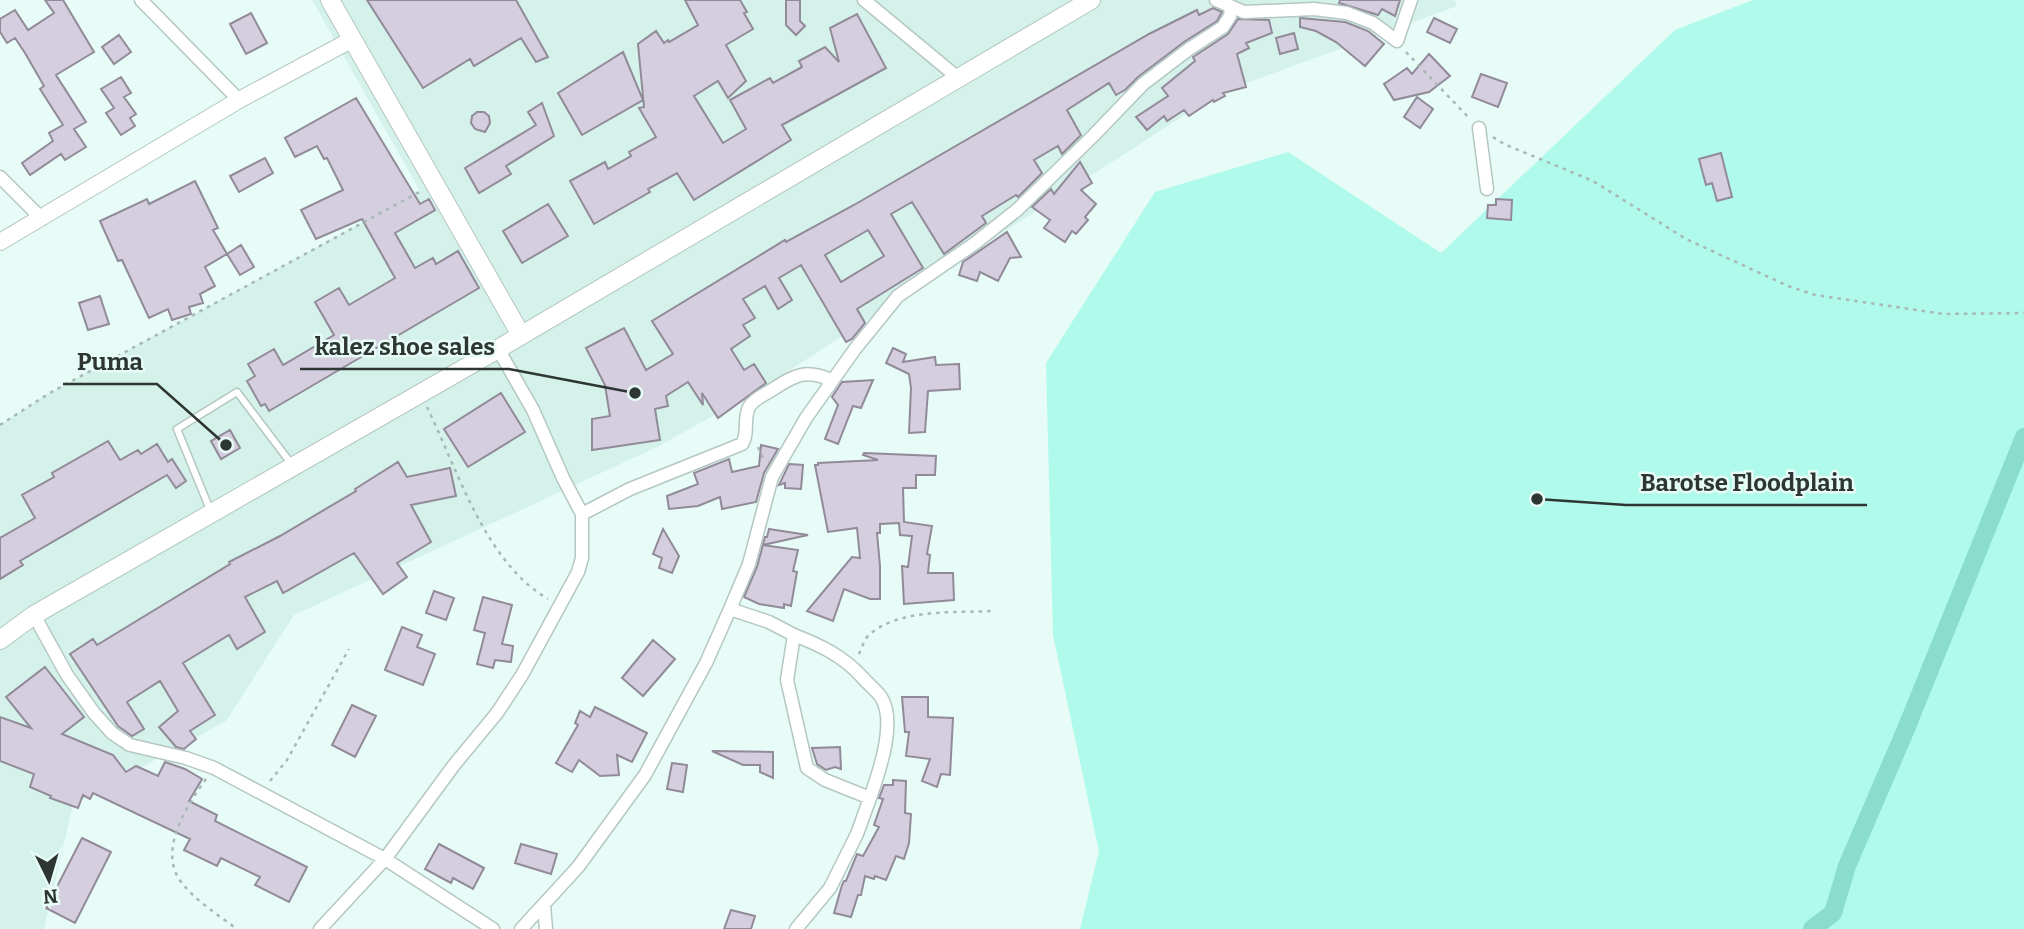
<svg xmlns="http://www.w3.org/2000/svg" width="2024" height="929" font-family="Bitter,serif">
<rect width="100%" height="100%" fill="#e7fbf7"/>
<path fill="#d4f1ea" d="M312,0H1455L1457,6L1217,94L756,392L655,448L294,615L226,721L73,805L44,929H0V425L48,394L420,191Z"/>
<path fill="#affaea" d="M1753,0H2024V929H1080L1099,851L1053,635L1046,363L1155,192L1288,152L1441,253L1675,30Z"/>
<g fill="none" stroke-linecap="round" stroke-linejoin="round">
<path stroke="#8adccb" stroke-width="18" d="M1812,929L1833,913L1847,866L1906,729L2024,437"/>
</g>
<path fill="#d5cede" stroke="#918a98" stroke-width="2" fill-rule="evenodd" d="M45,0H63L94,52L56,75L86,122L74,129L86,147L65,160L61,154L30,175L22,163L53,141L49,133L63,125L40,89L44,86L25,53L15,38L7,43L0,32V19L15,10L28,30L54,13Z
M367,0H516L548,57L536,62L521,38L474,66L470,59L423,88Z
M685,0H740L747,12L744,13L753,29L726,45L746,81L728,98L718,81L694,96L723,143L746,129L730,100L770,78L773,83L802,67L799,61L825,47L839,62L830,28L857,14L886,68L782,125L791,140L694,200L677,173L648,189L650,192L594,224L570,181L605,162L608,169L631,156L629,152L656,137L639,108L644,107L638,44L656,31L664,43L668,40L669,42L698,25Z
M786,0H800V21L805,26L796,35L786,25Z
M1340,0H1400L1395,16L1382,9L1378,15L1339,3Z
M1213,8L1222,12L1217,21L1184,42L1138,77L1125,90L1116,95L1109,83L1067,110L1081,135L1062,154L1058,146L1034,160L1042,173L1018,197L1016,195L982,216L986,223L944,254L912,202L891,214L923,268L857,309L865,323L852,339L846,342L801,265L779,278L792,300L778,309L765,286L743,299L755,318L743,325L750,336L731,349L744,370L754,364L766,383L718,418L702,393L703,405L688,382L666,396L668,406L655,409L660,440L592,450V419L610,416L605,385L586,348L624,328L646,370L673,354L652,321L785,240L786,242L854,205L1149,34L1197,10L1199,15ZM868,230L884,256L841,282L825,255Z
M251,13L267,43L246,54L230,24Z
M1300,18L1345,22L1368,31L1384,44L1365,66L1336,42L1316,31L1300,27Z
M1434,18L1457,29L1450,43L1427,32Z
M1238,19L1269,20L1272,33L1246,43L1249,48L1237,54L1246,87L1223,93L1225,96L1214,102L1213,100L1189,116L1184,110L1167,121L1164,116L1147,130L1136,117L1168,96L1162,88L1195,61L1193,57L1228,34Z
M1294,33L1298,49L1280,54L1276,38Z
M119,35L131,52L114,64L102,47Z
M623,52L643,100L582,135L558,93Z
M1429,54L1450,76L1429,92L1394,100L1384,84L1407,68L1412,74Z
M1481,74L1507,83L1498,107L1472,97Z
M121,77L131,93L124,97L136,114L130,118L135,126L121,135L106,113L114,108L101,89Z
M1417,97L1433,109L1420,128L1404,117Z
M356,98L420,204L429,199L435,210L395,233L415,268L433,258L436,264L458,251L479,288L269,411L265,404L261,406L247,381L255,376L248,364L274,349L283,365L334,335L315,302L339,288L349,305L395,278L362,219L316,239L301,210L343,190L327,158L324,159L317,146L295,157L285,138Z
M542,103L554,136L506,166L511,174L479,193L465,168L536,125L528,112Z
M477,112H484L489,116L490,123L485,132L475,129L471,123L472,116Z
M1721,153L1732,197L1717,201L1712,183L1706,185L1699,159Z
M265,158L273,173L239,192L230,176Z
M1080,162L1092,183L1081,190L1096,204L1085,217L1088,220L1076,234L1072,231L1065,242L1044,228L1050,220L1032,207L1051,189L1054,194Z
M195,181L218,228L213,230L227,254L205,267L215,286L200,294L203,303L189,307L191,314L172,320L168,309L149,318L122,260L118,261L100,221L147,199L149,204Z
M1496,199L1512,200L1511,220L1487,218L1488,205H1496Z
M548,204L568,236L522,263L503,231Z
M1007,232L1021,257L1010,258L998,281L980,272L977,281L959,275L963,262Z
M241,245L254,267L240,275L227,254Z
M100,296L109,324L88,330L79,303Z
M893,348L906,354L903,362L935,357L936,365L959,364L960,389L928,391L925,432L909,433L911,388L909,374L886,363Z
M873,380L861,408L853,406L838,444L825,439L838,405L832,397L842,382Z
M501,393L525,432L468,467L444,429Z
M230,430L240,448L221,459L211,441Z
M108,441L120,460L138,450L141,454L157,444L168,462L172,459L186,481L176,488L167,475L20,561L23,565L0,579V538L35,518L22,495L54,477L52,473Z
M761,445L778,449L764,473L756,502L722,509L720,497L698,506L669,509L667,496L698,484L694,473L729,459L732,472L759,466Z
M864,453L936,456L935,475H916V488H903L904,522L932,526L927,554L930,555L928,573H953L954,600L904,604L902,566L908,567L912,536L900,535L899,523L880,524V533H877L880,566V599H870L844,589L833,621L807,611L852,557L860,558L857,528L828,532L815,465H818V463L878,460L863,455Z
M398,462L407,477L450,468L456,496L411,505L431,542L397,563L407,577L383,594L354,553L283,593L277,581L245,597L265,632L237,649L229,635L183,663L215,715L190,731L196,739L184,749L176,747L159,727L178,711L160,681L127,702L144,729L132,736L118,726L70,654L93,639L97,645L230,564L229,562L280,536L356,491L355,489Z
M789,464L803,465L801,489L785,488V483L779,485Z
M663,529L679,556L672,573L659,568L662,558L653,554Z
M769,529L808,535L763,545L798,550L793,571L797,572L791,606L784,604V608L759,604L744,597L757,567L765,537H767Z
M434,591L454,598L446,620L426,613Z
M483,597L512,605L502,644L513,646L511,662L495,660L493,668L477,664L485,633L474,630Z
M402,627L422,635L417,647L435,654L423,685L385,670Z
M653,640L675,659L643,696L622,678Z
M45,667L84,717L62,734L113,755L126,772L136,766L158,776L165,762L185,769L202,779L189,801L217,815L215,821L307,867L289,902L255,885L260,877L221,858L217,866L184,850L190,839L93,793L90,799L83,795L78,808L50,798L51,796L30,787L34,774L0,761V717L31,728L6,697Z
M902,697H928V717L953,718L950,775L941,774L937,787L922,781L930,759L906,756L909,732H905Z
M352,705L376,716L355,757L332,745Z
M595,707L647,733L632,762L617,755L619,775L600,776L579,760L572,772L556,763L578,725L575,723L580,711L590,717Z
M840,747L841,769L835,767L826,770L817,764L812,748Z
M712,751L773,752V778L760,772V765H743Z
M672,763L687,765L683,792L667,789Z
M893,780L906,781L905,813L911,814L909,843L904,859L896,856L886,880L875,876L874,879L865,876L861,895H858L851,917L834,913L842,885L844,881H846L857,854L863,856L879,827L874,825L883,799L879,798L884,785H893Z
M82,838L111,852L75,923L46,908Z
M439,844L484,868L473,889L453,878L451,883L425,869Z
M521,844L557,854L551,874L515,863Z
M731,910L755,916L751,929H724Z"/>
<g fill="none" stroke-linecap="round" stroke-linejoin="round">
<defs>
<path id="service" d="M211,512L177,429L237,392L293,466"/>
<path id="minor" d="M141,0L239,100
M864,0L957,77
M1216,0L1244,12L1314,9L1347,13L1373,23L1397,41L1411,0
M1479,128L1487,189
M0,177L42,219
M582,514L630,489L742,444C749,434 743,419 749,407C753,400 763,395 770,391C794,376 804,368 831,380
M730,609L769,622L794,635L787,680L807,768L825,780L870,798L857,834L830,888L796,929
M34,615L67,675L94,713L112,733L130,745L186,758L214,768L385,859L493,929
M794,635C820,645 843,656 862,677C868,684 876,690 881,697C897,722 879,772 870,798
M544,905L546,929
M320,929L385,859L454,765L497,713L522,675L578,572L582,558V514L563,478L533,410L498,349
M521,929L578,867L645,775L706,663L730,609L749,564L772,477L806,418L855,349L898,296L974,244L1017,210L1093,136L1143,84L1189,49L1223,27L1230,16L1231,7"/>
<path id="tertiary" d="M0,242L239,100L351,40"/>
<path id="secondary" d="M330,0L521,335
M0,640L34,615L498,349L1091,0"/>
</defs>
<use href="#service" stroke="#b4c7c3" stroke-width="9"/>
<use href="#minor" stroke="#b4c7c3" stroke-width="15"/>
<use href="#tertiary" stroke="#b4c7c3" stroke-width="18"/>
<use href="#secondary" stroke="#b4c7c3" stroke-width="20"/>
<path stroke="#a8b8b4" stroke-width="2.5" stroke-dasharray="3.5 5" stroke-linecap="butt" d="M1406,52L1469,118
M1493,137L1504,144L1593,181L1686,239L1788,286L1815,295L1944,314L2024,313
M427,407C458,471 485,562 548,599
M0,425L48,394L421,191
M758,447L764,460
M859,654C862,648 864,639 869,635C899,608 955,613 993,611
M206,779C188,804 159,848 179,879C193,899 218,915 237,929
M270,781L287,760L349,649"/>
<use href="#service" stroke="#fff" stroke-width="6"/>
<use href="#minor" stroke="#fff" stroke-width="12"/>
<use href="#tertiary" stroke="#fff" stroke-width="16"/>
<use href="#secondary" stroke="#fff" stroke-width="18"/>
</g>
<path fill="none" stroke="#2e3634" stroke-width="2.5" d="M635 393L509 369H300M226 445L157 384H63M1537 499L1626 505H1867"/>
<g fill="#2e3634" stroke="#e7fbf7" stroke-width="2.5">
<circle cx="635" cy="393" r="7"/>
<circle cx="226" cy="445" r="7"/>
<circle cx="1537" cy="499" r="7"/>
</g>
<g font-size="24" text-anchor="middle" font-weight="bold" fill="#2e3634" stroke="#e7fbf7" stroke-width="5" stroke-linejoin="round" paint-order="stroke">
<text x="405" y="355">kalez shoe sales</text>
<text x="110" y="370">Puma</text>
<text x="1747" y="491">Barotse Floodplain</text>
</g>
<g transform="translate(49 880) rotate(175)" stroke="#e7fbf7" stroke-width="5" paint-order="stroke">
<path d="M0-5L12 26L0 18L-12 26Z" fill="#2e3634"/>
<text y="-10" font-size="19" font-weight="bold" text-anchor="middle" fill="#2e3634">N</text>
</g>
</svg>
